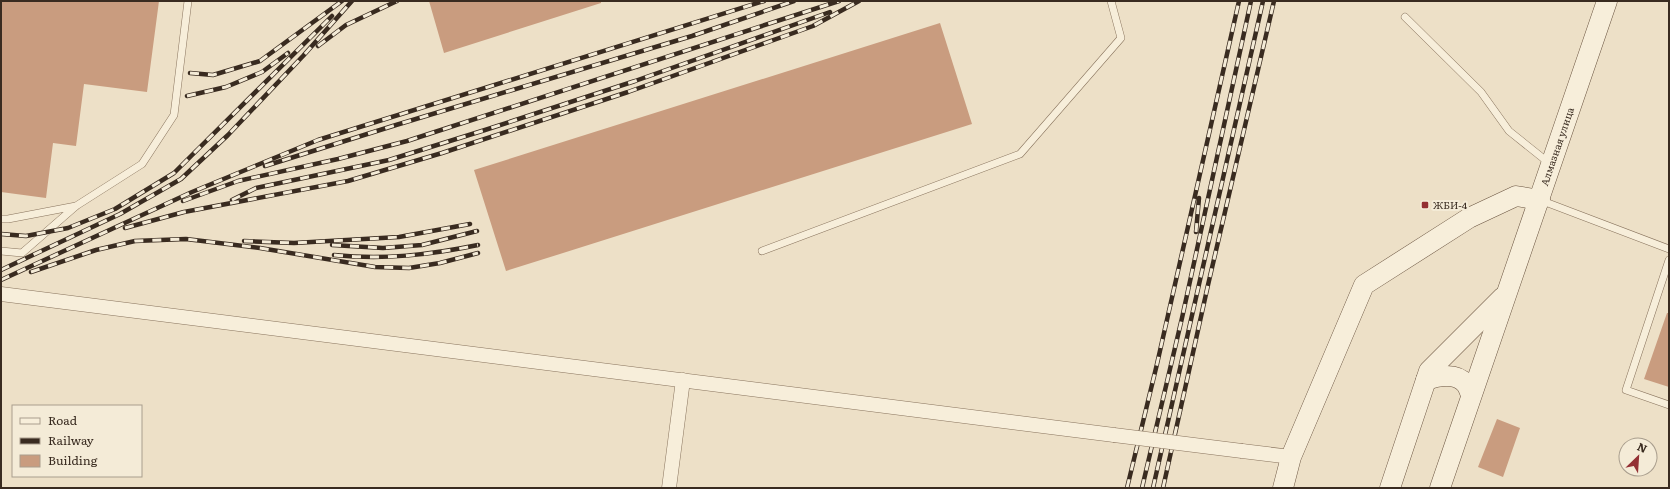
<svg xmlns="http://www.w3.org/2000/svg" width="1670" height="489" font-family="Literata,serif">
<rect width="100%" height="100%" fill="#ede0c7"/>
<path fill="#c99c7f" d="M1,1H159L147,92L84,84L76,146L53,143L46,198L1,192Z
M429,1H601V3L444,53Z
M940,23L972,124L506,271L474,170Z
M1667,313H1669V387L1644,379Z
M1497,419L1520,428L1503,477L1478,467Z"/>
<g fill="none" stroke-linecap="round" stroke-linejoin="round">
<defs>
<path id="lane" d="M1405,17L1481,92L1509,131L1549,163
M1540,200L1669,249
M1,219H8L76,206
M1,251L22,253L76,206L142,164L174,115L188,1
M762,251L1020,154L1121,38L1111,1
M1669,260L1626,390L1669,405"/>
<path id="street" d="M1,294L1114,435
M1242,451L1291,457
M669,488L683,380"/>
<g id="secondary">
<path d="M1426,380C1438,376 1456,372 1466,384C1468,387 1470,392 1471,395"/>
<path d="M1283,488L1291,457L1364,285L1469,218L1516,196L1540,200"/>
<path d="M1390,488L1429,371L1503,297"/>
<path id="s1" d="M1440,488L1607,1"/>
</g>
</defs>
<use href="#lane" stroke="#88735d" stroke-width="8"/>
<use href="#street" stroke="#88735d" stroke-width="15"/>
<use href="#secondary" stroke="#6a5440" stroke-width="21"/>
<use href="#lane" stroke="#f7eeda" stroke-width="7"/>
<use href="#street" stroke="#f7eeda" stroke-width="14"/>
<use href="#secondary" stroke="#f7eeda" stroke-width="20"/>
<defs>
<path id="rail" d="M318,46L346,25L397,1
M190,73L213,75L260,61L342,1
M187,96L226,87L262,72L288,53
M265,166L396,125L692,36L794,1
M232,200L256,188L389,160L485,130L635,81L830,12
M183,201L238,181L338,159L407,141L839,1
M125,228L184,212L348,181L442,153L628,92L813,26L859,1
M1196,232L1199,198
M1,234L26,236L68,228L115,209L174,173L332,16
M244,241L294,243L399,237L470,224
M332,245L383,248L422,245L477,231
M334,255C384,260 429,255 478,245
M1,270L120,214L181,179L228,135L303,56L352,1
M31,272L96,250L135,241L186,239L260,248L375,267L409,268L440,263L478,253
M1,280L192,192L318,140L764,1
M1127,488L1157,364L1239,1
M1142,488L1182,318L1251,1
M1153,488L1263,1
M1163,488L1208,285L1274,1"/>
</defs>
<use href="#rail" stroke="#392b20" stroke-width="4.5"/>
<use href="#rail" stroke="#f4ebd7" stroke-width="3" stroke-dasharray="9" stroke-linecap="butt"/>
<defs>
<path id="street-bridge" d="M1114,435L1242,451"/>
</defs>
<use href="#street-bridge" stroke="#88735d" stroke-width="15" stroke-linecap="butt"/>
<use href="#street-bridge" stroke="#f7eeda" stroke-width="14"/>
</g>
<rect fill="#943034" stroke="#f4ebd7" stroke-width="1.5" x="1421" y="201" width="8" height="8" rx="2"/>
<g text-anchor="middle" stroke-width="4" stroke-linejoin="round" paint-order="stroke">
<g font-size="10" fill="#392b20" stroke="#f4ebd7">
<text dy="4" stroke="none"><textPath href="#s1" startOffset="361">Алмазная улица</textPath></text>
</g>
<g font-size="10" fill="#392b20" stroke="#f4ebd7" text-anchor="start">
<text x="1433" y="209">ЖБИ-4</text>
</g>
</g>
<rect width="1670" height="489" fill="none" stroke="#392b20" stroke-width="4"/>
<rect x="12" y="405" width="130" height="72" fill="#f4ebd7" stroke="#a99e8e"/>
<rect x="20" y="418" width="20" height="6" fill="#f7eeda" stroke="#a99e8e"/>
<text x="48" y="425" font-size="12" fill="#392b20">Road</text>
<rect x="20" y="438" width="20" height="6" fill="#392b20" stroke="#a99e8e"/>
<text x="48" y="445" font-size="12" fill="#392b20">Railway</text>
<rect x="20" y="455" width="20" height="12" fill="#c99c7f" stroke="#a99e8e"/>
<text x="48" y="465" font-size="12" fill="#392b20">Building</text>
<g transform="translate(1638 457) rotate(25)"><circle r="19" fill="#f4ebd7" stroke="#a99e8e"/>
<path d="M0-3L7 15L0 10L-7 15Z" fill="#943034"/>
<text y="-6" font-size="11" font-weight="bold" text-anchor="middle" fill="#392b20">N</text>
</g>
</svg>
